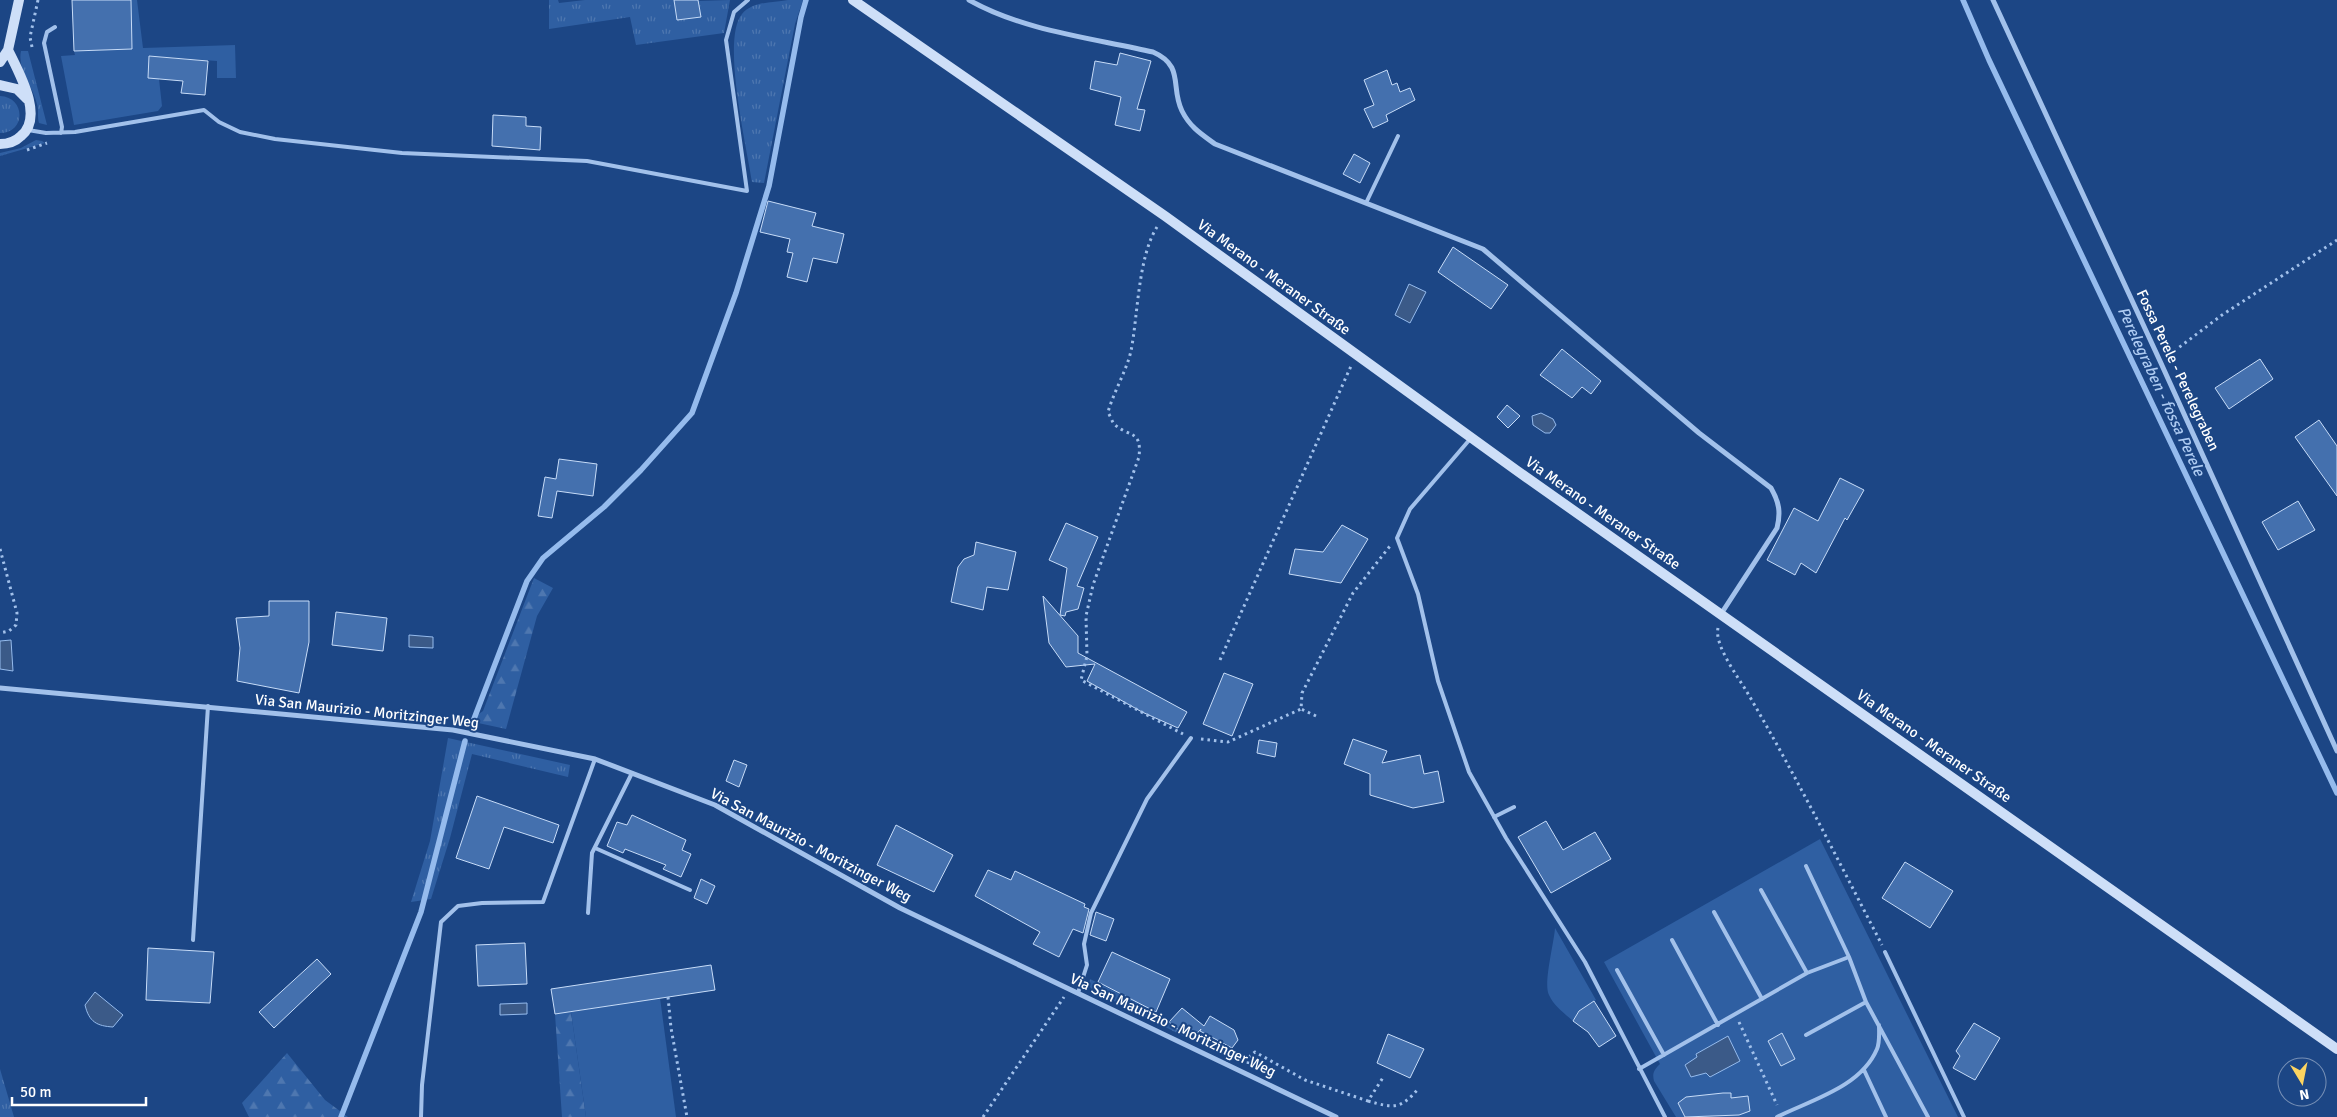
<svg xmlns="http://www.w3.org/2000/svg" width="2337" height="1117" font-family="Signika,sans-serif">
<defs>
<pattern id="grass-tufts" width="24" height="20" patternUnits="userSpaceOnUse" patternTransform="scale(1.25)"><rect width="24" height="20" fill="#2f5fa2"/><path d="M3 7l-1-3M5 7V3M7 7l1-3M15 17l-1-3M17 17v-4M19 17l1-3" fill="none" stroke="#4e77b0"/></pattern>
<pattern id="forest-firs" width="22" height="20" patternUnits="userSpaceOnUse" patternTransform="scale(1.25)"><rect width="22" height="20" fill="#2f5fa2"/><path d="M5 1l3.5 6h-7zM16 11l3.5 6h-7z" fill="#4e77b0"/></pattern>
</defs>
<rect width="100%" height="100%" fill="#1c4685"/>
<path fill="url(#grass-tufts)" d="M549,0H558L559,3L585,0H674L677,20L700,17L698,1L730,0L724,33L636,45L630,17L549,29Z
M788,0H803L795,24L764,183L752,182C747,148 721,39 742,14C753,1 772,3 788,0Z
M21,51H28L47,125L39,123C37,117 39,110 37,104C33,86 17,70 21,51Z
M0,96C26,97 26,133 0,133Z
M36,140L42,141L45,143L0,156V153L21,148Z
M448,738L570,765L568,777L472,754L450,838L431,899L411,902L430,841Z
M1090,979L1156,1012L1191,1040L1092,990L1089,985Z
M0,1069L14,1117H0Z"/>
<path fill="url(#forest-firs)" d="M534,578L553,588L537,616L506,729L469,721L483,711Z
M571,1012L586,1117H562L555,1014Z
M287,1053L325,1100L348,1117H249L242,1103Z"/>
<path fill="#2f5fa2" d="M131,0H137L143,48L235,45L236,78H217V61L150,56L159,79L162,106L158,111L74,125L61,56L75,55L74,51L132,49Z
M1820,839L1958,1117H1676L1654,1081C1652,1073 1654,1070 1660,1064L1604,962Z
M1555,928L1596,1000L1579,1011L1573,1021C1564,1013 1554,1006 1549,995C1543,984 1554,943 1555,928Z
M660,998L676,1117H586L571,1012Z"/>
<path fill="#3b5a88" stroke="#95bbed" d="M1409,284L1426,292L1410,323L1395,315Z
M1541,413L1553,419L1556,425L1550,433H1545L1533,425L1532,416Z
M409,635L433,637V648L409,647Z
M11,640L13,671L0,669V641Z
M95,992L123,1015L113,1027C97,1026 89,1022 85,1005Z
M527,1003V1014L500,1015V1004Z
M1728,1036L1740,1061L1710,1077L1706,1073L1691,1077L1685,1065L1697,1057L1696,1054Z"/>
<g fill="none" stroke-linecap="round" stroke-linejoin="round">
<path stroke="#95bbed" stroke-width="5.5" d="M1963,0L1989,60L2337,793
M472,724L527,581L543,558L604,507L641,470L692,413L736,293L769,186L801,17L806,0
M341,1117L421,912L465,741"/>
</g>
<path fill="#4470ae" stroke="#c7dcf8" d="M72,0H131L132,49L74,51Z
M674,0H698L701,17L677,20Z
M1120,53L1151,61L1137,109L1145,110L1140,131L1115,125L1121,97L1090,89L1095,61L1117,65Z
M149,56L208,61L205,95L181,93L183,81L148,78Z
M1387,70L1392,85L1397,83L1400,92L1410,88L1415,100L1386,115L1388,121L1373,128L1364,109L1374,105L1364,80Z
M493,115L526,117V126L541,127L540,150L492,146Z
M1354,154L1370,163L1360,183L1343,174Z
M768,201L816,213L812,226L844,234L837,263L813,258L807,282L787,277L793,253L787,252L790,239L760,232Z
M1453,247L1508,285L1491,309L1438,272Z
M1562,349L1601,381L1591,394L1582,387L1572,398L1540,375Z
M2260,359L2273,379L2229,409L2215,388Z
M1507,405L1520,416L1508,428L1497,417Z
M2319,420L2337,446V496L2295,437Z
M559,459L597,464L593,496L557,491L552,518L538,516L545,477L556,479Z
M1840,478L1864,490L1847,520L1845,518L1816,573L1801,563L1795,575L1767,560L1794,508L1818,521Z
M2298,501L2315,530L2278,550L2262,522Z
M1066,523L1098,537L1077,586L1084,588L1078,609L1066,612L1065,616L1060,615L1067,568L1049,560Z
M1342,525L1368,539L1341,583L1289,574L1295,549L1323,552Z
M976,542L1016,552L1008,590L987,587L983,610L951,602L958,567L964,559L974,555Z
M1043,596L1078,636V653L1187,712L1178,728L1142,712L1087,681L1095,664L1066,667L1049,643Z
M269,601H309V642L299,693L237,681L240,648L236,618L269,616Z
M336,612L387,618L383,651L332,645Z
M1224,673L1253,684L1232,736L1203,724Z
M1353,739L1387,751L1382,763L1420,755L1424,774L1438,771L1444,802L1413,808L1370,795V774L1344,764Z
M1259,740L1277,743L1275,757L1257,753Z
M734,760L747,765L739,787L726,781Z
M477,796L559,825L553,843L504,827L489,869L456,858Z
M632,815L686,840L682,850L691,854L681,877L663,869L666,865L625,849L623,853L607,846L617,822L627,825Z
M1546,821L1563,850L1595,832L1611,859L1551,893L1518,837Z
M896,825L953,855L934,892L877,865Z
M1905,862L1953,891L1930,928L1882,898Z
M988,870L1011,880L1015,871L1085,904L1084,907L1089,909L1083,933L1073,929L1059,957L1033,944L1040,932L975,896Z
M701,879L715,886L707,904L694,898Z
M1096,912L1114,919L1106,941L1090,935Z
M525,943L527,984L478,986L476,945Z
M148,948L214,952L210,1003L146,1000Z
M1112,952L1170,979L1156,1012L1098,982Z
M317,959L331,974L274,1028L259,1012Z
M711,965L715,990L555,1014L551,989Z
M1594,1001L1616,1036L1599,1047L1588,1032L1573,1021L1579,1011Z
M1182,1008L1204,1026L1210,1016L1234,1030L1238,1040L1232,1048L1200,1031L1201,1029L1191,1040L1169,1022Z
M1974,1023L2000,1038L1975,1080L1953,1068L1960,1056L1956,1051Z
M1782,1033L1795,1059L1781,1066L1768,1041Z
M1388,1034L1424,1049L1410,1078L1377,1063Z
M1723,1093H1731V1098L1748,1096L1750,1111L1739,1115L1685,1117L1678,1103L1686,1097Z"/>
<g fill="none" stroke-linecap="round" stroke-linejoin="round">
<path stroke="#a2c1eb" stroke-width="3" stroke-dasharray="2.5 4" stroke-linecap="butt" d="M32,47L30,37L38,0
M27,150L47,143
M1157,227C1138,257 1138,315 1131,351C1126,372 1114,391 1108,412C1110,416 1112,421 1114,424C1129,438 1142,429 1139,457L1093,585L1086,616L1087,656L1081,680L1183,734
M2169,355L2222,315L2337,240
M0,549L17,613L16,625L9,631L0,633
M1718,628C1714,645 1738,677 1747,692C1795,774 1838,860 1882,945
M1220,660L1351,366
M1316,716L1301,709L1302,693L1353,593L1390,546
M1201,739L1228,742L1301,709
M668,997L671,1028L687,1117
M1739,1022L1777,1105
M1248,1064L1249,1057L1255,1052L1305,1080L1368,1101L1384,1076
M1368,1101C1393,1108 1400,1110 1418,1089
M983,1117L1064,997"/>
<path stroke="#a2c1eb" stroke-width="4" d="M55,27L47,32L44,43L62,127L61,133
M28,130L46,133L75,132L204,110L219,122L240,132L275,139L402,153L587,161L747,191L726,40L734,12L748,0
M1366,203L1398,136
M1471,438L1410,509L1397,538L1418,594L1438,681L1469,772L1506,838L1585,962L1665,1117
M1494,817L1514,807
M595,848L690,890
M1806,866L1849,957L1866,1002L1928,1117
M1761,890L1807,973
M1714,912L1762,999
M588,913L592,853L632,773
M193,940L208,706
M1672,940L1718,1025
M1885,952L1964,1117
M1617,970L1664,1055
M1078,993L1087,965L1084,944L1091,913L1147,799L1191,738
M1806,1035L1866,1002
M1639,1069L1807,973L1849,957
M1864,1070L1886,1117
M421,1117L422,1085L441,922L458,906L482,903L543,902L595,759
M1777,1117C1811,1100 1861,1087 1877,1049C1880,1042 1879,1032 1879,1025"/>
<path stroke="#a2c1eb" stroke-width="5" d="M969,0C1024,31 1092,38 1153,52C1185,66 1170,87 1182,111C1190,127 1201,134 1215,144L1483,249L1699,433L1771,488C1779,502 1781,512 1777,528L1721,614
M1993,0L2160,361L2337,751
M0,688L453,730L595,759L715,805L900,908L1336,1117"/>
<path stroke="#cedff8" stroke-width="10" d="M853,0L1165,216L1516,470L2337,1049
M0,62L8,50L19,0
M0,85L17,89L27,99
M0,144C9,144 15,142 21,136C45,117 18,71 8,50"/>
</g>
<g text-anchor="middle" stroke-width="4" stroke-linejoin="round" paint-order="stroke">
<g font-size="15" fill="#fff" stroke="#1c4685">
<text transform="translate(1274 277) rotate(36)" y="5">Via Merano - Meraner Straße</text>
<text transform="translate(2178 370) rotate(65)" y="5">Fossa Perele - Perelegraben</text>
<text transform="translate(1603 513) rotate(35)" y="5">Via Merano - Meraner Straße</text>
<text transform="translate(367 711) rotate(6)" y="5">Via San Maurizio - Moritzinger Weg</text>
<text transform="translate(1934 746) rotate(35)" y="5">Via Merano - Meraner Straße</text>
<text transform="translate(811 845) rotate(28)" y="5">Via San Maurizio - Moritzinger Weg</text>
<text transform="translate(1173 1025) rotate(25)" y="5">Via San Maurizio - Moritzinger Weg</text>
</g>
<g font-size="16" font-style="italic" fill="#aecbf2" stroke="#1c4685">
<text transform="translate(2162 391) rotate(65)" y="6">Perelegraben - fossa Perele</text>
</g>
</g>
<g transform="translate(2302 1082) rotate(170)"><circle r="24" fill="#1c4685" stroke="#7790b6"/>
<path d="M0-4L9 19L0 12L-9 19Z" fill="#fcd460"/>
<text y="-8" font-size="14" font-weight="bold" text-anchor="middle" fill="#ffffff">N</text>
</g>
<path d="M12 1097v8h134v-8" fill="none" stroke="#ffffff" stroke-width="2.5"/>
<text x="20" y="1097" font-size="15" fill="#ffffff" stroke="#1c4685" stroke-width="4" paint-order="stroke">50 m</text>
</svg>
